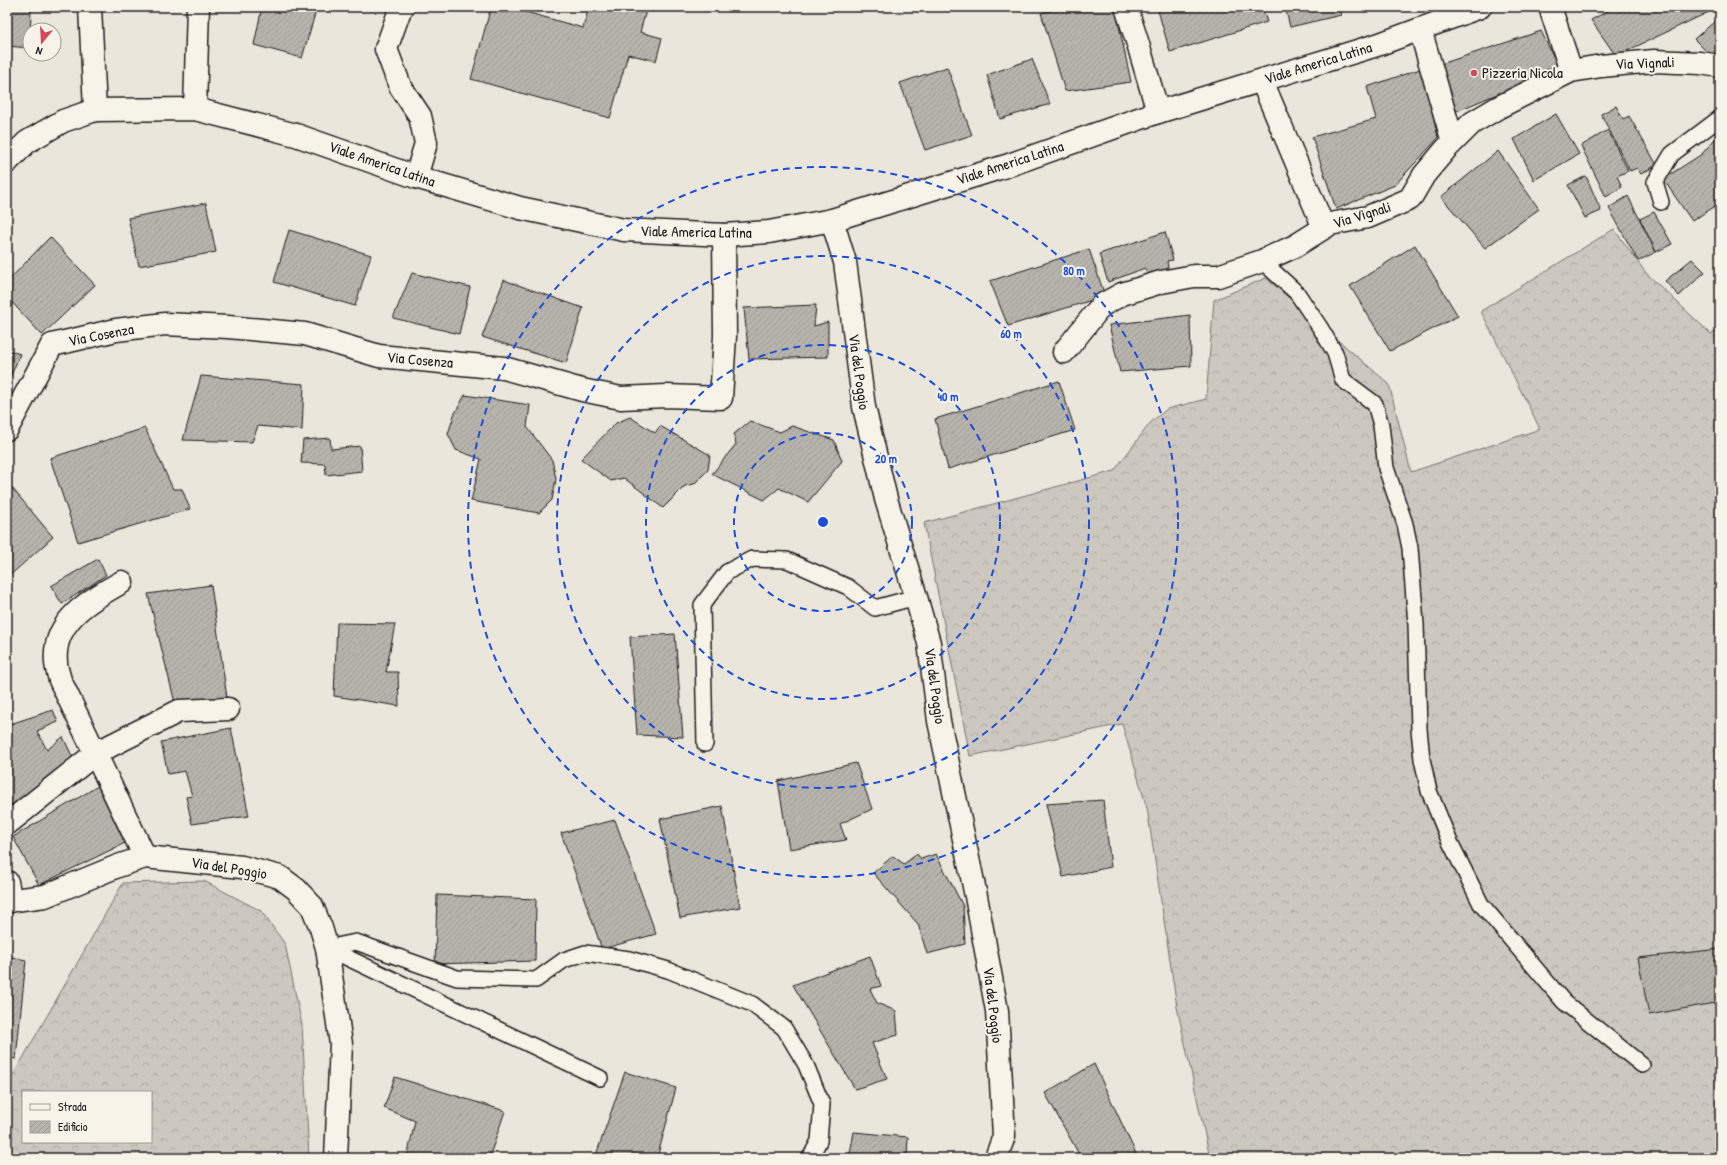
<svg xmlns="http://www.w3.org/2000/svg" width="1727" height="1165" font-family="'Patrick Hand',sans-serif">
<defs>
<pattern id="forest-crowns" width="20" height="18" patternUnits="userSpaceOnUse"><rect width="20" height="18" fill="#ccc8c0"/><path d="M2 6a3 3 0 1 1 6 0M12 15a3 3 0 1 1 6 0" fill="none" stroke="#afaba4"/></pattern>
<pattern id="building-hatch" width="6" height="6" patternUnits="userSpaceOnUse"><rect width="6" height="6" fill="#b6b4ac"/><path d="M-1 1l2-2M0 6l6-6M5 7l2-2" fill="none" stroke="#9c9a93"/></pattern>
</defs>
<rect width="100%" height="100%" fill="#eae6dc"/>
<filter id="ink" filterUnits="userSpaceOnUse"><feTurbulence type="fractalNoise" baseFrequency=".025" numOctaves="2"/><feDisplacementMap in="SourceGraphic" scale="8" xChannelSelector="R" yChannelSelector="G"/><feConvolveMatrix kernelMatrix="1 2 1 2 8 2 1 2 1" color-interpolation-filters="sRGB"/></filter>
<g filter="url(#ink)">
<path fill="url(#forest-crowns)" stroke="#74726e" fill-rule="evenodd" d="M1614,229L1646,273L1711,334L1720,330V1158H1210L1177,1007L1147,808L1122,724L970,756L924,523L1114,471L1151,422L1167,409L1206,399L1214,300L1266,278L1389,384L1411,472L1540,429L1481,311Z
M204,881L261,911L285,944L302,1025L309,1158H7V1086L123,883ZM23,1092H151V1142H23Z"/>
<path fill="url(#building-hatch)" stroke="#1c1c1c" d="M7,7H31L30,48L7,46Z
M262,7H317L302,58L254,45Z
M491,7H508L583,28L589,7H647L640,32L662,38L656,61L628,54L610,118L471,79Z
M1068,7H1115L1131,82L1065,91L1041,13Z
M1157,7H1262L1267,22L1170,52Z
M1285,7H1338L1341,15L1290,27Z
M1615,7H1709L1711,11L1616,56L1591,20Z
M1720,17V55L1709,54L1694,39Z
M1541,31L1559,68L1452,113L1441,64Z
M1032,59L1050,104L1000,119L987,75Z
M947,67L972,135L925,150L900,83Z
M1423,68L1438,138L1395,185L1336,209L1312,137L1376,119L1367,87Z
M7,86L11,91L7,94Z
M1616,106L1623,119L1629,116L1657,165L1641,174L1637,168L1630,171L1601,114Z
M1556,114L1579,154L1534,180L1514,139Z
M1608,130L1628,171L1617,176L1622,187L1606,197L1581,146Z
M1720,133V203L1692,221L1663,179L1702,154Z
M1498,151L1539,209L1485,248L1441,197Z
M1586,176L1601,211L1585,218L1568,185Z
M1628,196L1656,252L1638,261L1609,208Z
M206,203L216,252L139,266L128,218Z
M1654,212L1672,244L1656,252L1640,219Z
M289,230L371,255L355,306L274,282Z
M1165,232L1173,260L1167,261L1169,274L1148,278L1145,268L1108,282L1099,254Z
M50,237L95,285L42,335L7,297V282Z
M1415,245L1458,316L1390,351L1350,286Z
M1089,249L1105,296L1008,326L990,281Z
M1692,259L1705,272L1679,296L1665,281Z
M412,273L470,287L459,334L393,318Z
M504,280L583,308L566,363L482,337Z
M816,305L814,326L828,322V357L749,359L744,308Z
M1190,315L1191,366L1120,372L1109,325Z
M7,350L20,354L7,385Z
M201,376L304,384L302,430L258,426L252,442L183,440Z
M1059,381L1075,430L948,469L935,419Z
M465,395L530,405L527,427L552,460L556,479L552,500L539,513L471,501L481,459L456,450L448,434L454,415Z
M630,417L655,433L660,426L710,455L708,470L694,484L685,486L663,508L624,478L611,481L581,459L616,423Z
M750,421L780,432L792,426L834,440L842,461L808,502L779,488L764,500L712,474L736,444L734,434Z
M145,428L173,489H182L190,509L78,542L50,458Z
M330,438L331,449L360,446L362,471L326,475L325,464L301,463L303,440Z
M7,482L53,537L7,578Z
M98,559L106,575L62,604L51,586Z
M211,585L227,698L175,703L148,594Z
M337,623L395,624L386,672H398L399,706L334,696Z
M675,634L683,737L637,735L630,637Z
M53,710L58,722L37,731L47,750L63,737L74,760L7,809V725Z
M231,728L249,816L192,824L186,797L192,796L185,771L168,774L161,742Z
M856,763L872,809L840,824L846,840L789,849L778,781Z
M98,786L125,843L39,885L13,837Z
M1103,800L1111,867L1063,877L1046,804Z
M722,806L740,907L680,918L660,819Z
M615,820L656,934L602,949L561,833Z
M917,854L921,859L936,854L963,906L965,944L927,954L918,924L873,873L893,856L904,864Z
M437,895L536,899L535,961L435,964Z
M1720,949V1002L1649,1015L1638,958Z
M7,956L26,960L16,1059L7,1057Z
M870,956L881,986L870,989L877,1003L896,1011L898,1035L872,1043L887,1079L855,1089L793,985Z
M1094,1064L1138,1158H1081L1045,1093Z
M625,1072L676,1088L657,1158H595Z
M395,1077L505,1111L489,1158H407L415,1121L384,1108Z
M854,1132L908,1137L907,1158H849Z"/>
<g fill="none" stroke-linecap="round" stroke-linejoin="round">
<defs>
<path id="lane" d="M1661,202L1655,182L1672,154L1720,118
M1262,261L1297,293L1321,329L1335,353L1343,380L1375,404L1381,425L1386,468L1405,524L1410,548L1416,624L1419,729L1422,759L1429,791L1449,840L1481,904L1564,1002L1642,1065
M705,744L702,605L727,572L752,559L787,560L848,587L875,608L916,597
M327,948L356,942L457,978L536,980L564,960L585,953L629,959L668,970L752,1004L784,1028L806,1065L822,1104L819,1141L810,1158
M327,948L600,1078"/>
<path id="street" d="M90,7L95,110
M403,7L400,10L386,49L400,86L420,116L426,143L416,177
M1126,7L1138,44L1158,112
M1550,7L1571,71
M1420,29L1453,142
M1262,81L1324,228
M195,109L198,7
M832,220L845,262L864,407L886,499L916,597L929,643L939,721L976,896L997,1011L1004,1136L996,1158
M1064,352L1102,305L1122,294L1161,282L1194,276H1218L1262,261L1295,246L1330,224L1368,217L1410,199L1424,175L1445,150L1472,123L1499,107L1571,71L1601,66L1654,61L1700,63L1720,66
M7,429L52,345L116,330L165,324L228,327L305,334L379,356L504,368L582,390L621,398L666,396L721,398L725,336L724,235
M122,582C91,599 52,621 56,662C56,668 59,675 60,680L145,857
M7,824L96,753L179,711L228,709
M7,882L11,901
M7,901L45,896L118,866L145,857L242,867L280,877L296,889L312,906L321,928L327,948L341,1044L336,1158"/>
<path id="secondary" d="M7,162L27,142L63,121L95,110L195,109L296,135L416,177L520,208L624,230L724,235L769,232L832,220L1006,166L1158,112L1377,45L1480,7"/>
</defs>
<use href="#lane" stroke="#1c1c1c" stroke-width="18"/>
<use href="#street" stroke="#1c1c1c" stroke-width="25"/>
<use href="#secondary" stroke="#1c1c1c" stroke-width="25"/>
<use href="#lane" stroke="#f7f3e8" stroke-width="15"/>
<use href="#street" stroke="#f7f3e8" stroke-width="22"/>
<use href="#secondary" stroke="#f7f3e8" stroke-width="22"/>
</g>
</g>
<g fill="none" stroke="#1d4ed8" stroke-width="2" stroke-dasharray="7 5">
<circle cx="823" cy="522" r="89"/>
<circle cx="823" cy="522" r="177"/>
<circle cx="823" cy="522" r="266"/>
<circle cx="823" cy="522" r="355"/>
</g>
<circle fill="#d1495b" stroke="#f7f3e8" stroke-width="1.5" cx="1474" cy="73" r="4"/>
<g text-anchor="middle" stroke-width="4" stroke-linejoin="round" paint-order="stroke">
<g font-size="15" fill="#1c1c1c" stroke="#f7f3e8">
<text transform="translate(1318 63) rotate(-17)" y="5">Viale America Latina</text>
<text transform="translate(1645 63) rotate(-2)" y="5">Via Vignali</text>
<text transform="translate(1010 163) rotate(-18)" y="5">Viale America Latina</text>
<text transform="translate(382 164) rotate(19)" y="5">Viale America Latina</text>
<text transform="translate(1362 215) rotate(-17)" y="5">Via Vignali</text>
<text transform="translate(696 232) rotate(1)" y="5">Viale America Latina</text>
<text transform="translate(101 335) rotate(-11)" y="5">Via Cosenza</text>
<text transform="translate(420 360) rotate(5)" y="5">Via Cosenza</text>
<text transform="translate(859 372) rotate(82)" y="5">Via del Poggio</text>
<text transform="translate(935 686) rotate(82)" y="5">Via del Poggio</text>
<text transform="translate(229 868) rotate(9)" y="5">Via del Poggio</text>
<text transform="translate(993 1005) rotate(83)" y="5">Via del Poggio</text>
</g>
<g font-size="15" fill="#1c1c1c" stroke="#f7f3e8" text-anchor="start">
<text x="1482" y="78">Pizzeria Nicola</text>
</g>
</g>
<circle cx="823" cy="522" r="6" fill="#1d4ed8" stroke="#f7f3e8" stroke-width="2"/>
<g font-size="12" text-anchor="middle" font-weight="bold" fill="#1d4ed8" stroke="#f7f3e8" stroke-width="4" stroke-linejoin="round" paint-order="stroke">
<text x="1074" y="275">80 m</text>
<text x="1011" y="338">60 m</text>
<text x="948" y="401">40 m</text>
<text x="886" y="463">20 m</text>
</g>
<rect width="1727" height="1165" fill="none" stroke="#f7f3e8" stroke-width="24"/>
<rect x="12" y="12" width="1703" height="1141" fill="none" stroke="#1c1c1c" stroke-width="1.5" filter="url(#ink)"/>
<rect x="22" y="1091" width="130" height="52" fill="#f7f3e8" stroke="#9f9d96"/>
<rect x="30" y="1104" width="20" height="6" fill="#f7f3e8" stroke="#9f9d96"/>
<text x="58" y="1111" font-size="12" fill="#1c1c1c">Strada</text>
<rect x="30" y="1121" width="20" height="12" fill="url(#building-hatch)" stroke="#9f9d96"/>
<text x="58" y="1131" font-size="12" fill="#1c1c1c">Edificio</text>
<g transform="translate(42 42) rotate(198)"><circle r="19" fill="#f7f3e8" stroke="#9f9d96"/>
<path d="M0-3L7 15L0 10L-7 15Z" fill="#d1495b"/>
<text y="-6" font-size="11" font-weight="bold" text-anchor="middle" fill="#1c1c1c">N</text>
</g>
</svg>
